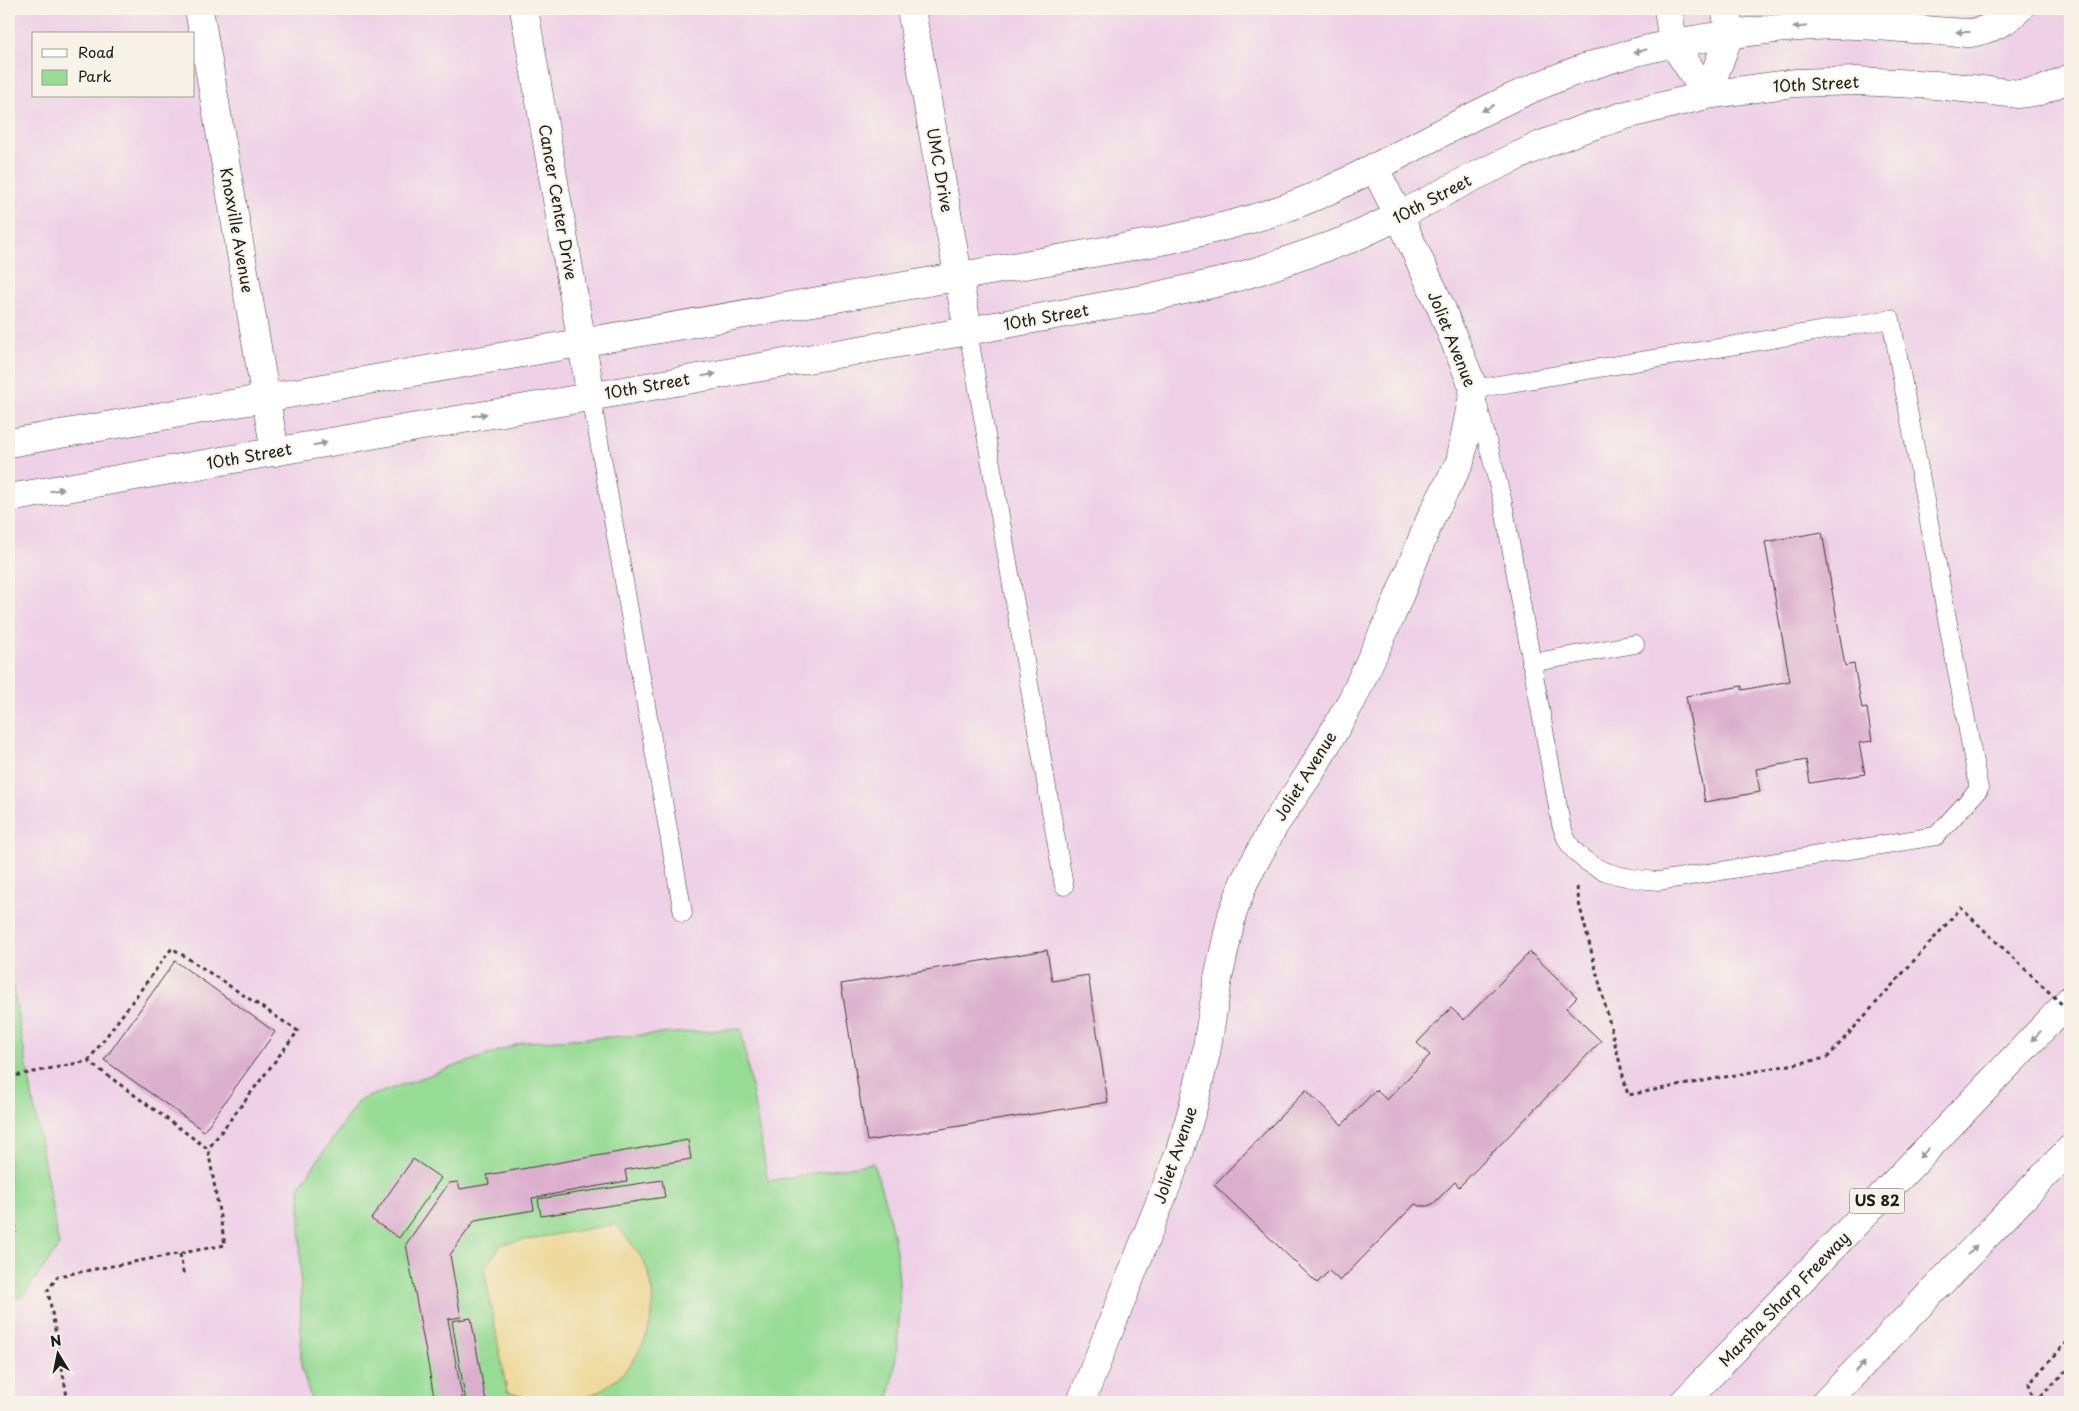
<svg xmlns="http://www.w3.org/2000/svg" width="2079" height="1411" font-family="'Playpen Sans',sans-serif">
<rect width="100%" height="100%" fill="#f7f3e8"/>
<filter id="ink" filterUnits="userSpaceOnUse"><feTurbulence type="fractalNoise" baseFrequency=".02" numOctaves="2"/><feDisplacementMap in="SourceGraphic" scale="10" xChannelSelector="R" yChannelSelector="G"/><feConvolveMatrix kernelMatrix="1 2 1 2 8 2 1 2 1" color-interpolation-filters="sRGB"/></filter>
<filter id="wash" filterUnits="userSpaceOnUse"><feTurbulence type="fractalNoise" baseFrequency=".0096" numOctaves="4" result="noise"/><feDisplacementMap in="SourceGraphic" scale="20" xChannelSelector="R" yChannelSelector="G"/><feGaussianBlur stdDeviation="1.12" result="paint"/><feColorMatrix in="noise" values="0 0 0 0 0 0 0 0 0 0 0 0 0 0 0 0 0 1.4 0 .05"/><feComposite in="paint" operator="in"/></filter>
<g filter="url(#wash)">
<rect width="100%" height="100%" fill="#f1e2c6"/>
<path fill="#eed0e7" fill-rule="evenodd" d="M9,9H2070V1402H9ZM34,34H194V96H34Z"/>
<path fill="#97dc95" stroke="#5a7c58" d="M9,966L59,1246L22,1297L9,1299Z
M741,1029L768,1181L873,1163C881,1187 888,1210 893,1234C904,1289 900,1348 888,1402H312L301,1366L300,1186L359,1100L524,1042Z"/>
<path fill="#eeda9e" stroke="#857b5d" d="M615,1224C630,1241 644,1256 650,1278C664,1332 625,1392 570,1401C548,1405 528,1398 507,1392L484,1268L502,1244Z"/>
<g id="blocks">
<path fill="#dbaecd" d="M1822,532L1845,666L1854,664L1862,709L1867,708L1872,741L1859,743L1865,774L1810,783L1806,760L1756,769L1760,792L1705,802L1686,696L1742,686V690L1790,681L1765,542Z
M1047,950L1052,981L1088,975L1108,1102L867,1141L841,984Z
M1530,952L1577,997L1566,1008L1601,1041L1459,1187L1455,1182L1434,1203L1428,1206H1420L1415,1204L1340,1281L1329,1271L1317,1283L1214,1185L1306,1090L1342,1125L1376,1090L1387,1100L1430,1055L1417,1043L1451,1008L1464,1020Z
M175,961L275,1032L204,1131L104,1060Z
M688,1140L691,1159L625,1170L627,1181L532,1198L534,1210L475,1220L450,1255L461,1317L448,1319L463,1402H435L406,1244L449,1183L458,1182L460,1189L489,1184L487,1175Z
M413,1159L441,1178L399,1238L371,1219Z
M662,1180L665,1197L541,1216L538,1199Z
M471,1318L486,1402H466L452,1321Z"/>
</g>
</g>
<g filter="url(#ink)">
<use href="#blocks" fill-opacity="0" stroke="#3c3a36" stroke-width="1"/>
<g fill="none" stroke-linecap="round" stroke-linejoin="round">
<defs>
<path id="lane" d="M1891,319L1979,789L1936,836L1659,881C1626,879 1587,873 1568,842C1565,837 1563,830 1561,824L1503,503L1474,389Z
M968,331L1064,886
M591,396L683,913
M1531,663L1635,644"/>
<path id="street" d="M199,9L275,452
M524,9L591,396
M911,9L968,331
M1668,9L1673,43L1707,95
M1707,95L1730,33L1725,9
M1081,1402L1179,1154L1193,1107L1206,1053L1218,979L1232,915L1244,882L1275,824L1310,773L1352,700L1391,616L1432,515L1460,462L1474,389L1440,305L1399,216L1374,167"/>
<path id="secondary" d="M9,443L1167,240C1220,228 1275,215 1325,192C1419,148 1506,92 1605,61C1661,43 1718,35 1776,29C1803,27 1829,24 1856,25C1895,26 1932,32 1971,33C1991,29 2004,23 2019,9
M9,498L968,331L1148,298L1220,282L1258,271L1350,239L1399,216L1469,179L1541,145L1580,130L1626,115L1707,95L1795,83L1857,81L1935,85L2019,94L2040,91L2070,78"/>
<path id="highway" d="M1684,1402L2070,1000
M1826,1402L2070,1149"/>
</defs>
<use href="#lane" stroke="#3c3a36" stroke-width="19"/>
<use href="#street" stroke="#3c3a36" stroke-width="29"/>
<use href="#secondary" stroke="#3c3a36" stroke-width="29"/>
<use href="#highway" stroke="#3c3a36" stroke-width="29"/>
<path stroke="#3c3a36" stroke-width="3" stroke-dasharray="4 4" stroke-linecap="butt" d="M1577,887L1579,903L1628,1095L1827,1058
M88,1061L172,948L298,1031L208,1149
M9,1077L88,1061L208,1149L225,1245L58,1276L48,1290L68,1402
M9,1193L16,1233
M180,1254L184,1277
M2034,1402L2029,1383L2070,1339
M2035,1402L2070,1367"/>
<use href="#lane" stroke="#fff" stroke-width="18"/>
<use href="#street" stroke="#fff" stroke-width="28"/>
<use href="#secondary" stroke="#fff" stroke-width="28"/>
<use href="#highway" stroke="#fff" stroke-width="28"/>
<path stroke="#3c3a36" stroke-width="3" stroke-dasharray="4 4" stroke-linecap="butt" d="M1827,1058L1961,908L2070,1012"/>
</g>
<defs><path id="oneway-solid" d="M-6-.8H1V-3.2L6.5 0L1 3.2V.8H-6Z" transform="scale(1.25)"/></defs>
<g fill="#999">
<use href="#oneway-solid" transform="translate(1800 27) rotate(174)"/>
<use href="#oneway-solid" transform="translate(1963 32) rotate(-180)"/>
<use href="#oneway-solid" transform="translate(1640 51) rotate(166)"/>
<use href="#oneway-solid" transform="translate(1488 108) rotate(153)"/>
<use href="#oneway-solid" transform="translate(709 375) rotate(-10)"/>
<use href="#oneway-solid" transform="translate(480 415) rotate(-10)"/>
<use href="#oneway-solid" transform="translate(320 444) rotate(-10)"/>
<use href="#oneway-solid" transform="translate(57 490) rotate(-10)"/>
<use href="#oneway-solid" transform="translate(2036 1036) rotate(134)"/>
<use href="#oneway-solid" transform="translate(1924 1153) rotate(134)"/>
<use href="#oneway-solid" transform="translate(1972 1250) rotate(-46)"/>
<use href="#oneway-solid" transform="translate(1860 1367) rotate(-46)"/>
</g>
</g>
<g text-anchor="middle" stroke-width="4" stroke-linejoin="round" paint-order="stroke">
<rect fill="#f7f3e8" stroke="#5e5c59" stroke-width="1" x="1849.5" y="1188.5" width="55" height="25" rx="4"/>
<g font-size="15" font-weight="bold" fill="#1c1c1c">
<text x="1877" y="1206">US 82</text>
</g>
<g font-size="16" fill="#1c1c1c" stroke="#f7f3e8">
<text transform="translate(1816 84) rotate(-3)" y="6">10th Street</text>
<text transform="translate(940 170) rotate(80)" y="6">UMC Drive</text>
<text transform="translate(1432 199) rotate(-28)" y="6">10th Street</text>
<text transform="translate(558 202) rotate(80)" y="6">Cancer Center Drive</text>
<text transform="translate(237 230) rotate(80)" y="6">Knoxville Avenue</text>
<text transform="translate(1046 317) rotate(-10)" y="6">10th Street</text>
<text transform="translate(1452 339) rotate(68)" y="6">Joliet Avenue</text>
<text transform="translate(647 386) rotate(-10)" y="6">10th Street</text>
<text transform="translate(249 456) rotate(-10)" y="6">10th Street</text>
<text transform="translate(1305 776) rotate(-58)" y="6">Joliet Avenue</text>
<text transform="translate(1175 1155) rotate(-71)" y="6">Joliet Avenue</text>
<text transform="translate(1784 1299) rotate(-46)" y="6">Marsha Sharp Freeway</text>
</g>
</g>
<rect width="2079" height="1411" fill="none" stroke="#f7f3e8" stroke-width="30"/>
<rect x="32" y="32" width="162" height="65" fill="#f7f3e8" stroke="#9f9d96"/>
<rect x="42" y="49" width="25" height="8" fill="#ffffff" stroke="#9f9d96"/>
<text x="78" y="58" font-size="15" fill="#1c1c1c">Road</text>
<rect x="42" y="70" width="25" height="15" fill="#97dc95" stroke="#9f9d96"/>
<text x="78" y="82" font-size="15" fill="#1c1c1c">Park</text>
<g transform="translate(58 1354) rotate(350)" stroke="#f7f3e8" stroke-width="4" paint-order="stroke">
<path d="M0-4L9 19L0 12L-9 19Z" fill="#1c1c1c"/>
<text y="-8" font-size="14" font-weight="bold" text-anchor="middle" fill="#1c1c1c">N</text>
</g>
</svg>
